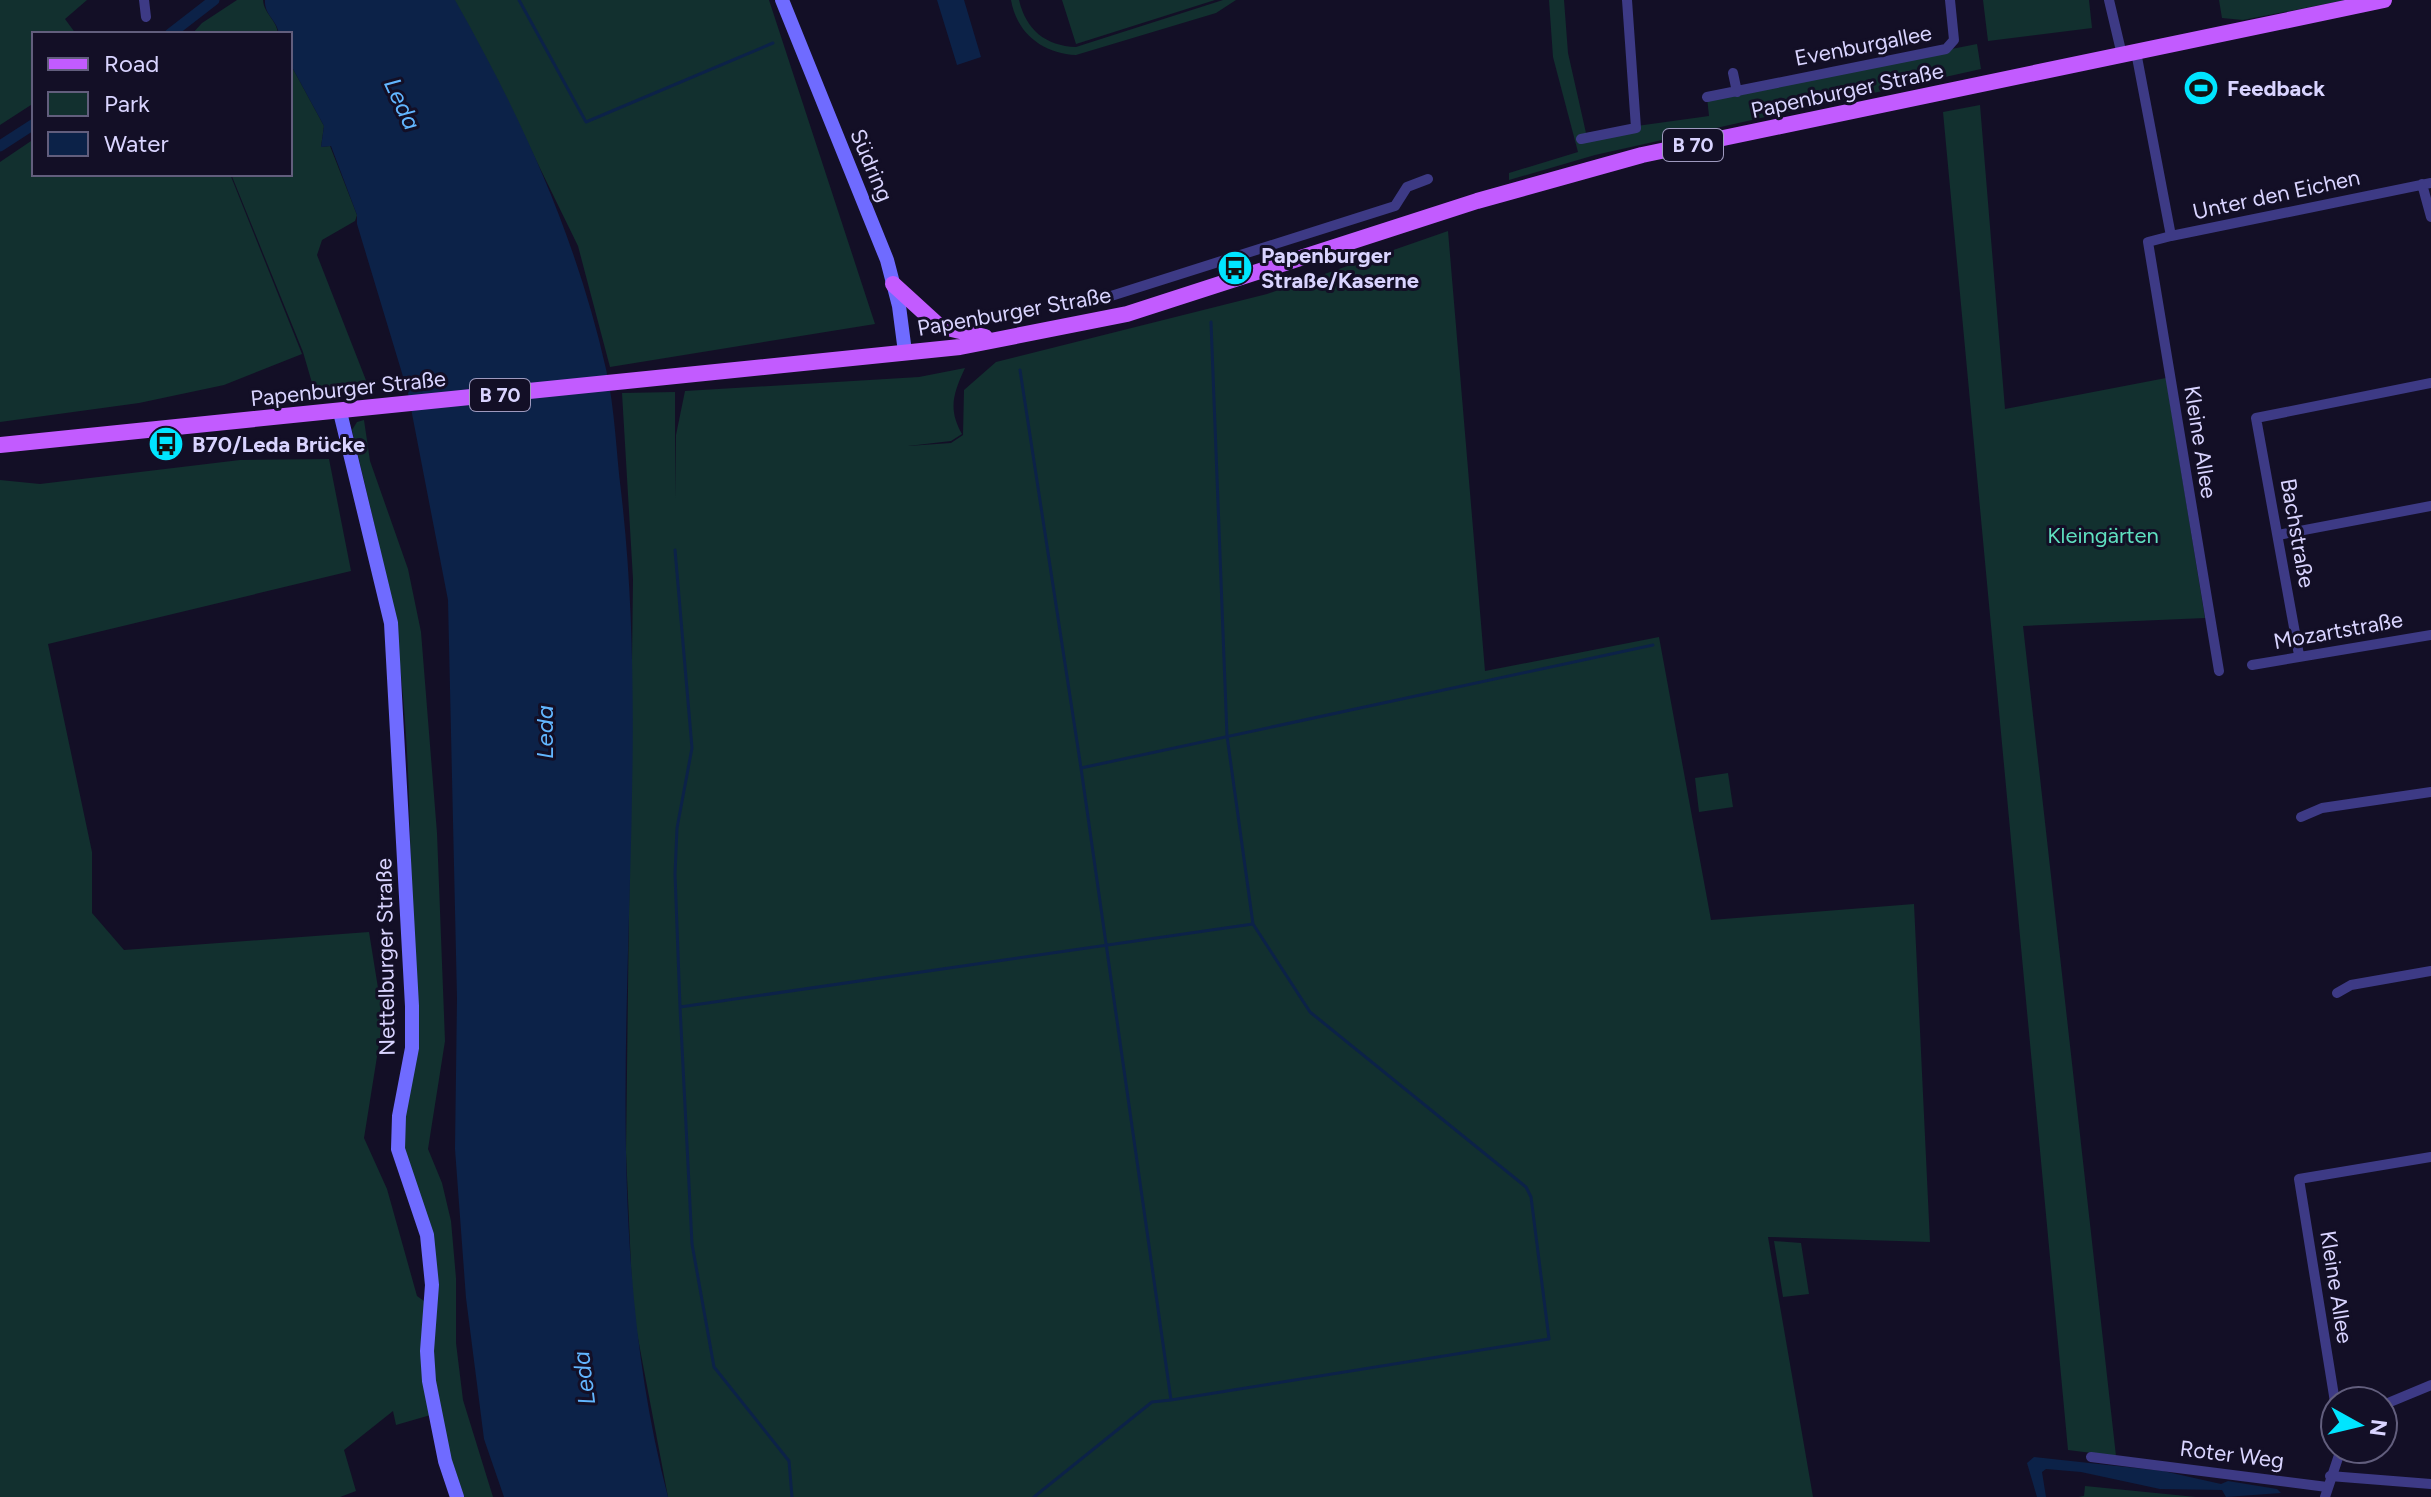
<svg xmlns="http://www.w3.org/2000/svg" width="2431" height="1497" font-family="Figtree,sans-serif">
<rect width="100%" height="100%" fill="#130f26"/>
<path fill="#12302f" d="M0,0H87L65,19L76,34H34V103L0,125Z
M237,0H263C264,14 277,20 278,34H192L202,23Z
M449,0H769L875,324L610,367L578,246L515,117Z
M1011,0H1019C1026,30 1046,46 1076,47L1223,0H1236L1216,13L1076,55C1043,53 1017,34 1011,0Z
M1062,0H1215L1076,44Z
M1549,0H1564L1568,53L1586,133L1709,116L1707,97L1977,44L1981,69L1595,155L1509,180V173L1578,152L1553,57Z
M1983,0H2089L2092,28L1988,41Z
M2219,0H2346L2243,20L2222,18Z
M290,49L292,67L324,126L321,147L330,146L357,215L355,221L322,240L317,255L369,388L317,400L303,352L231,174H290Z
M1980,105L2005,409L2166,378L2205,618L2023,626L2116,1456L2068,1450L1943,112Z
M34,139V174H230L302,354L224,385L139,403L0,422V162Z
M1448,231L1485,671L1659,637L1711,920L1914,904L1930,1242L1768,1237L1813,1497H668L633,1312L626,1153L633,579L622,393L675,392V498L676,435L685,391L919,377L965,368C953,394 948,409 962,434L951,441L908,446L951,443L963,435L964,390L996,362L1267,294Z
M364,420L370,461L408,569L421,632L437,833L445,1041L428,1149L442,1183L451,1221L456,1278V1343L463,1400L493,1497H461L454,1479L432,1360L437,1299L402,1147L401,1126L410,1089C410,951 415,812 401,675C392,592 371,511 352,430L357,422Z
M329,459L351,571L48,644L92,852V913L124,950L369,932L383,1019L364,1138L387,1189L417,1296L424,1301L434,1414L396,1425L393,1411L344,1450L356,1491L340,1497H0V480L40,484L240,460Z
M1728,773L1733,807L1699,812L1695,778Z
M1774,1241L1801,1243L1809,1294L1783,1297Z
M2085,1486L2196,1497H2078L2084,1496Z"/>
<path fill="#0c2248" d="M265,0H455C522,118 576,236 606,369C615,409 616,451 621,491C660,825 582,1168 668,1497H504L484,1439L466,1298L455,1149L457,998L448,600L408,393L357,224V215L331,146L321,147L324,126L292,67L290,34H279C277,20 264,15 265,0Z
M937,0H964L981,57L957,65Z
M2034,1457L2163,1471L2221,1484L2228,1481L2277,1489L2281,1493L2226,1497L2222,1490L2160,1489L2081,1472L2046,1469L2042,1472L2046,1497H2037L2027,1463Z"/>
<g fill="none" stroke-linecap="round" stroke-linejoin="round">
<path stroke="#0c2248" stroke-width="3" d="M519,0L586,122L773,43
M1020,370L1081,768
M675,550L692,748L677,828L675,874L680,1007L1253,924
M680,1007L692,1244L714,1367L789,1461L792,1497
M1171,1400L1549,1339L1531,1197L1526,1187L1310,1012L1253,924L1227,736L1211,322
M1034,1497L1152,1402L1171,1400L1081,768L1653,645"/>
<path stroke="#0c2248" stroke-width="11" d="M170,34L214,0
M0,146L34,124"/>
<path stroke="#3d3a85" stroke-width="10" d="M144,0L146,17
M2109,0L2122,55
M2136,52L2171,236L2431,183
M1733,73L1737,92
M1707,97L1946,49L1954,40L1950,0
M1581,139L1636,128L1627,0
M2422,184L2431,217
M2171,236L2148,242L2219,671
M1089,303L1395,206L1407,187L1428,179
M2278,535L2431,506
M2299,655L2256,418L2431,383
M2252,665L2431,635
M2301,817L2322,808L2431,792
M2337,993L2351,985L2431,971
M2335,1402L2299,1179L2431,1157
M2383,1405L2431,1385
M2091,1457L2327,1487
M2330,1476L2431,1484
M2325,1497L2341,1449"/>
<path stroke="#6f6bff" stroke-width="14" d="M782,0L887,260L899,306L905,352
M340,412L391,623L412,1006V1048L399,1116L398,1149L427,1235L432,1285L427,1351L429,1381L445,1461L457,1497"/>
<path stroke="#c25bff" stroke-width="16" d="M893,284L939,326L985,337
M0,445L960,347L1127,314L1477,201L1642,155L2384,0"/>
</g>
<defs>
<symbol id="stadium-disc" viewBox="-11 -11 22 22"><circle r="9.5" fill="#00e5ff" stroke="#130f26"/><path d="M0-5a6.5 5 0 1 0 0 10a6.5 5 0 1 0 0-10ZM-3.5-1.8h7v3.6h-7Z" fill="#111"/></symbol>
<symbol id="bus-disc" viewBox="-11 -11 22 22"><circle r="9.5" fill="#00e5ff" stroke="#130f26"/><path d="M-5-6H5V4H4V6H2V4H-2V6H-4V4H-5ZM-3.5-4V0h7V-4ZM-3.5 1.2v1.5H-2V1.2ZM2 1.2v1.5H3.5V1.2Z" fill="#111"/></symbol>
</defs>
<g fill-rule="evenodd">
<use href="#stadium-disc" x="2181" y="68" width="40" height="40"/>
<use href="#bus-disc" x="1215" y="248" width="40" height="40"/>
<use href="#bus-disc" x="146" y="424" width="40" height="40"/>
</g>
<g text-anchor="middle" stroke-width="6" stroke-linejoin="round" paint-order="stroke">
<g fill="#130f26" stroke="#9e99be" stroke-width="2">
<rect x="1663" y="129" width="60" height="32" rx="6"/>
<rect x="470" y="379" width="60" height="32" rx="6"/>
</g>
<g font-size="20" font-weight="bold" fill="#d9d4ff">
<text x="1693" y="152">B 70</text>
<text x="500" y="402">B 70</text>
</g>
<g font-size="22" fill="#d9d4ff" stroke="#130f26">
<text transform="translate(1863 45) rotate(-11)" y="8">Evenburgallee</text>
<text transform="translate(1847 90) rotate(-12)" y="8">Papenburger Straße</text>
<text transform="translate(872 165) rotate(67)" y="8">Südring</text>
<text transform="translate(2276 194) rotate(-12)" y="8">Unter den Eichen</text>
<text transform="translate(1014 311) rotate(-10)" y="8">Papenburger Straße</text>
<text transform="translate(348 388) rotate(-6)" y="8">Papenburger Straße</text>
<text transform="translate(2201 442) rotate(81)" y="8">Kleine Allee</text>
<text transform="translate(2298 533) rotate(80)" y="8">Bachstraße</text>
<text transform="translate(2338 630) rotate(-10)" y="8">Mozartstraße</text>
<text transform="translate(385 957) rotate(-91)" y="8">Nettelburger Straße</text>
<text transform="translate(2337 1287) rotate(81)" y="8">Kleine Allee</text>
<text transform="translate(2232 1454) rotate(7)" y="8">Roter Weg</text>
</g>
<g font-size="22" font-weight="bold" fill="#d9d4ff" stroke="#130f26" text-anchor="start">
<text x="2227" y="96">Feedback</text>
<text x="1261" y="263">Papenburger<tspan x="1261" dy="25">Straße/Kaserne</tspan></text>
<text x="192" y="452">B70/Leda Brücke</text>
</g>
<g font-size="22" fill="#5fe0c0" stroke="#130f26">
<text x="2103" y="543">Kleingärten</text>
</g>
<g font-size="24" font-style="italic" fill="#62b6ff" stroke="#130f26">
<text transform="translate(402 104) rotate(65)" y="8">Leda</text>
<text transform="translate(545 732) rotate(-90)" y="8">Leda</text>
<text transform="translate(584 1378) rotate(-97)" y="8">Leda</text>
</g>
</g>
<rect x="32" y="32" width="260" height="144" fill="#130f26" stroke="#625e7d" stroke-width="2"/>
<rect x="48" y="58" width="40" height="12" fill="#c25bff" stroke="#625e7d" stroke-width="2"/>
<text x="104" y="72" font-size="24" fill="#d9d4ff">Road</text>
<rect x="48" y="92" width="40" height="24" fill="#12302f" stroke="#625e7d" stroke-width="2"/>
<text x="104" y="112" font-size="24" fill="#d9d4ff">Park</text>
<rect x="48" y="132" width="40" height="24" fill="#0c2248" stroke="#625e7d" stroke-width="2"/>
<text x="104" y="152" font-size="24" fill="#d9d4ff">Water</text>
<g transform="translate(2359 1425) rotate(98)"><circle r="38" fill="#130f26" stroke="#625e7d" stroke-width="2"/>
<path d="M0-6L14 30L0 20L-14 30Z" fill="#00e5ff"/>
<text y="-12" font-size="22" font-weight="bold" text-anchor="middle" fill="#d9d4ff">N</text>
</g>
</svg>
